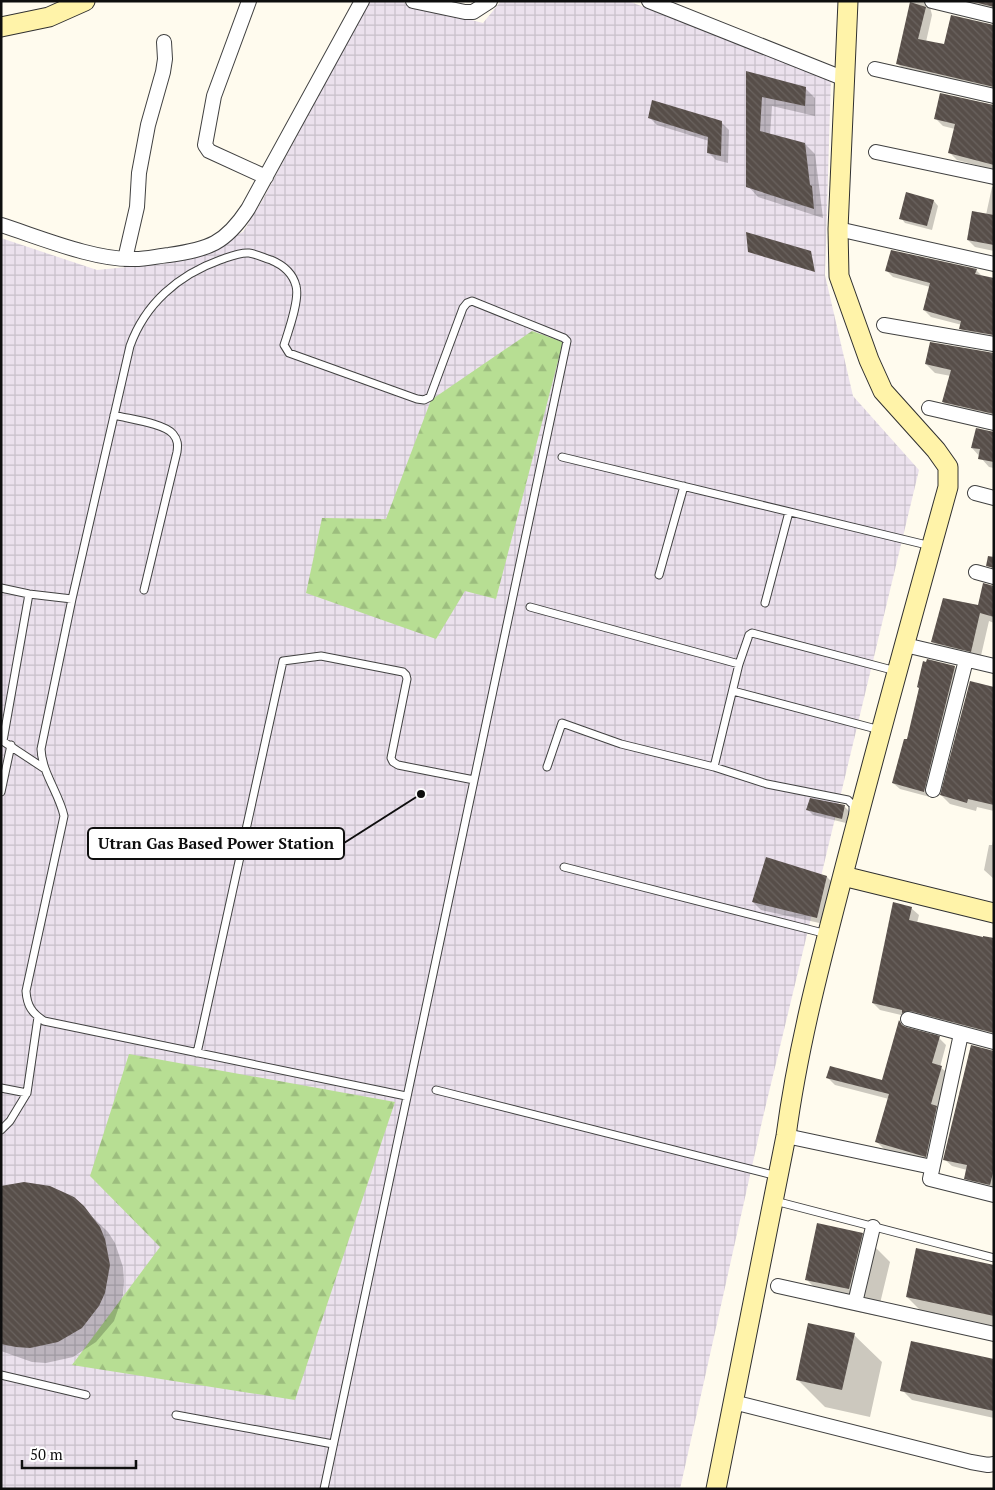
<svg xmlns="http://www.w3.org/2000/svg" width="995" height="1490" font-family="'PT Serif',serif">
<defs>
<pattern id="industrial-grid" width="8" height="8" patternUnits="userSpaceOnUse" patternTransform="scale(1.25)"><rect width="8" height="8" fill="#ebe1ed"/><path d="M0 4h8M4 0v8" fill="none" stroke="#c8c0ca"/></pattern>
<pattern id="forest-firs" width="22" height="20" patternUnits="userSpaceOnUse" patternTransform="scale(1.25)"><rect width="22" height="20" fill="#b7de93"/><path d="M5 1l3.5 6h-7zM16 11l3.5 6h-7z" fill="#9cbd7e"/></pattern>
<pattern id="building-back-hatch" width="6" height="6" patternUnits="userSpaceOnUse" patternTransform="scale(1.25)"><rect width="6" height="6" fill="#574e49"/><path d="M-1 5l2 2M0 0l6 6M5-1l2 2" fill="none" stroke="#6a635f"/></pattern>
</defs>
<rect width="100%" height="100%" fill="#fffbee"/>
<path fill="url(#industrial-grid)" d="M369,1H398L483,23L501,1H628L831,77L825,275L853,396L919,470L763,1117L680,1489H1V238L97,270L168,263L243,232L262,201Z"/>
<path fill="url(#forest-firs)" d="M532,331L563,342L496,599L465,591L436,639L306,593L322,518L386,519L431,400Z
M129,1054L395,1102L295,1400L72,1365L160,1247L90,1176Z"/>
<path fill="#0003" d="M911,1H935L930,7L932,15L926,42L945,46L994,25V92L905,71L898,64Z
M950,1H994V12Z
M747,73L805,88L815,98V116L772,106L770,135L805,144L815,154L823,218L758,197L748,186Z
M994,105V170L957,160L950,153L955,129L943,126L936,119Z
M650,118L721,122L729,130L728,163L716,160L708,152L709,141L657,125Z
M992,187H994V251L975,247L968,240L986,215Z
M934,201L938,206L932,230L905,223L901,218Z
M886,270H976L984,278L994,280V340L967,336L961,329L962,325L931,317L924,310L930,287L893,277Z
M994,355V420L952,411L943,402L951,376L935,373L926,364Z
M977,429L994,432V468L989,467L972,448Z
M994,547V570L990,566Z
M994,586V623L989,621L980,660L942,651L933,642L979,607Z
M928,661L955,667L961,673L930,797L900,789L893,783L908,741Z
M994,688V811L977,807L976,811L950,804L941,795Z
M844,806L849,811L846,823L813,815L808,810Z
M994,837V879L984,870L989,845H992Z
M827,877L834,884L824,924L761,910L753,902Z
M911,908L919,915L917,923L984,939H994V1037L880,1010L873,1003Z
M900,1023L906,1029L939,1038L946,1045L940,1067L949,1074L933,1163L884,1149L877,1142L889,1099L835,1085L828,1078L883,1081Z
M994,1051V1191L973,1185L966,1178L967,1170L952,1166L944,1159Z
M1,1188L73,1198L108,1232L115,1243L123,1267L124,1281L123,1295L114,1321L96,1342L73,1357L46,1363L32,1362L1,1351Z
M862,1234L890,1262L877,1316L834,1307L806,1279Z
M994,1266V1337L935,1325L907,1297Z
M854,1335L882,1362L870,1417L825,1407L797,1379Z
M994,1361V1418L912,1400L902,1390Z"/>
<path fill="url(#building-back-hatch)" d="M970,1H994V7Z
M910,2L926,7L918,39L944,44L951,15L994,25V87L896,64Z
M746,71L806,87L805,106L762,97L760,131L805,143L810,185L812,186L814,209L746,187Z
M940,93L994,105V165L948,153L955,124L934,119Z
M652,100L722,121L721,156L707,153L708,137L648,118Z
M906,192L934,200L927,226L899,219Z
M972,211L994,215V245L967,240Z
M746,232L811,251L815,272L748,252Z
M891,250L977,269L975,274L994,278V335L959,329L961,321L923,310L930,283L885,271Z
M930,342L994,353V414L942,402L951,370L925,364Z
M976,428L994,432V462L978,459L980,449L971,448Z
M988,556L994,557V568L986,566Z
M983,583L994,586V617L980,613L971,652L931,642L943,598L978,605Z
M927,659L955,666L924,792L892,783L904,739H907L919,688L917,687L923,661L926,662Z
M970,681L994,687V805L968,799L967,803L940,795Z
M810,798L845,805L842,819L806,810Z
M766,857L827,876L817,918L752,902Z
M893,902L912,907L909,920L983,937V936L994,938V1033L910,1011L902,1013V1010L872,1003Z
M899,1020L902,1025L906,1027L940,1036L932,1063L942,1066L931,1104L937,1106L926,1157L875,1142L889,1094L826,1078L830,1066L882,1080Z
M971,1045L994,1051V1169L990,1185L964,1179L967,1165L943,1160Z
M24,1182L50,1186L74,1197L84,1206L100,1227L105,1239L110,1265L105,1293L99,1306L82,1328L58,1342L30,1348L16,1347L1,1344V1186Z
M817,1223L863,1233L849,1289L805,1280Z
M916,1248L994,1265V1316L906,1297Z
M808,1323L855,1333L842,1390L796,1380Z
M911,1341L994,1359V1411L900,1391Z"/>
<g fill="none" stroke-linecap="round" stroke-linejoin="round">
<defs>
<path id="lane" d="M114,415C128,419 164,423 173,434C178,440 178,445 177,452L144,590
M562,457L931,546
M659,575L684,486
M1,588L29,594L72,599
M765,603L789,512
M530,607L739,664
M733,691L880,730
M1,740L45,769
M3,741L29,594
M547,767L562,723L621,744L714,767L767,784L848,800L853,805V813
M714,767L739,664L749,635L752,633L896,671
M1,792L11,745
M564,867L827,934
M197,1053L283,661L321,656L403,672L406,675L407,679L391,758L393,762L398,765L474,780
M1,1088L27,1093
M436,1090L777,1176
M1,1130L10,1121L27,1093L38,1017
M775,1201L994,1258
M1,1375L86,1395
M176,1415L333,1444
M324,1489L567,341L564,338L472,301L467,303L463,308L430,397L424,400L417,399L289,353L284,345C288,332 300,300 296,286C293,274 283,265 271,260C264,258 257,254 249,253C240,252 229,257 220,260C178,275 145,304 130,346L72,599L41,749C42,773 59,793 64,816L26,991C27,1006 32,1013 44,1021L406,1096"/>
<path id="street" d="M249,1L214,96L205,145L209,151L266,177
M413,1L465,12H473L490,1
M649,1L845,79
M932,1L994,16
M875,69L994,96
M876,152L994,177
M1,225C39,237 96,261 135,259C146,259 158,256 169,255C209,249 225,244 248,209L362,1
M838,229L994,264
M125,259L137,207L139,173L148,125L163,72L165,59L164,42
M884,325L994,344
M929,408L994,423
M975,493L994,498
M976,572L994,577
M905,645L994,666
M933,790L966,660
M908,1019L994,1042
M961,1034L930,1179L994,1195
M786,1136L932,1167
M778,1286L994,1334
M855,1303L873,1227
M733,1402L971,1462L988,1465L994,1464"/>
<path id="secondary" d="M1,27L49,17L85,1
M843,876L994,913
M716,1489L786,1136C798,1045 822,956 845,867C878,740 913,613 948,487V467L936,450L883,391L869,360L839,276L838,229L848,1"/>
</defs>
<use href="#lane" stroke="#414141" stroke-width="9"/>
<use href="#street" stroke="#414141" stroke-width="16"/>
<use href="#secondary" stroke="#303030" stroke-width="21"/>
<use href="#lane" stroke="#fff" stroke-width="7"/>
<use href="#street" stroke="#fff" stroke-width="14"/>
<use href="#secondary" stroke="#fff3a9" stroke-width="19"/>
</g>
<path fill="none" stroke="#0e0e0e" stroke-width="2" d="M421 794L344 843"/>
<circle fill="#0e0e0e" stroke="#fff" stroke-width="2" cx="421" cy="794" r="5"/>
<rect fill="#fff" stroke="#0e0e0e" stroke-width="2" x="88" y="828" width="256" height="31" rx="5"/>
<g font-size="16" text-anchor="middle" font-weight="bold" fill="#0e0e0e">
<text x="216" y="849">Utran Gas Based Power Station</text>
</g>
<rect width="995" height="1490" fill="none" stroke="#0e0e0e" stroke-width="5"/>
<path d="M22 1460v8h114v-8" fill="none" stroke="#0e0e0e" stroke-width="2.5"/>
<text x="30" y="1460" font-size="15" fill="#0e0e0e" stroke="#ffffff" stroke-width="4" paint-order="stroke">50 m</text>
</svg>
